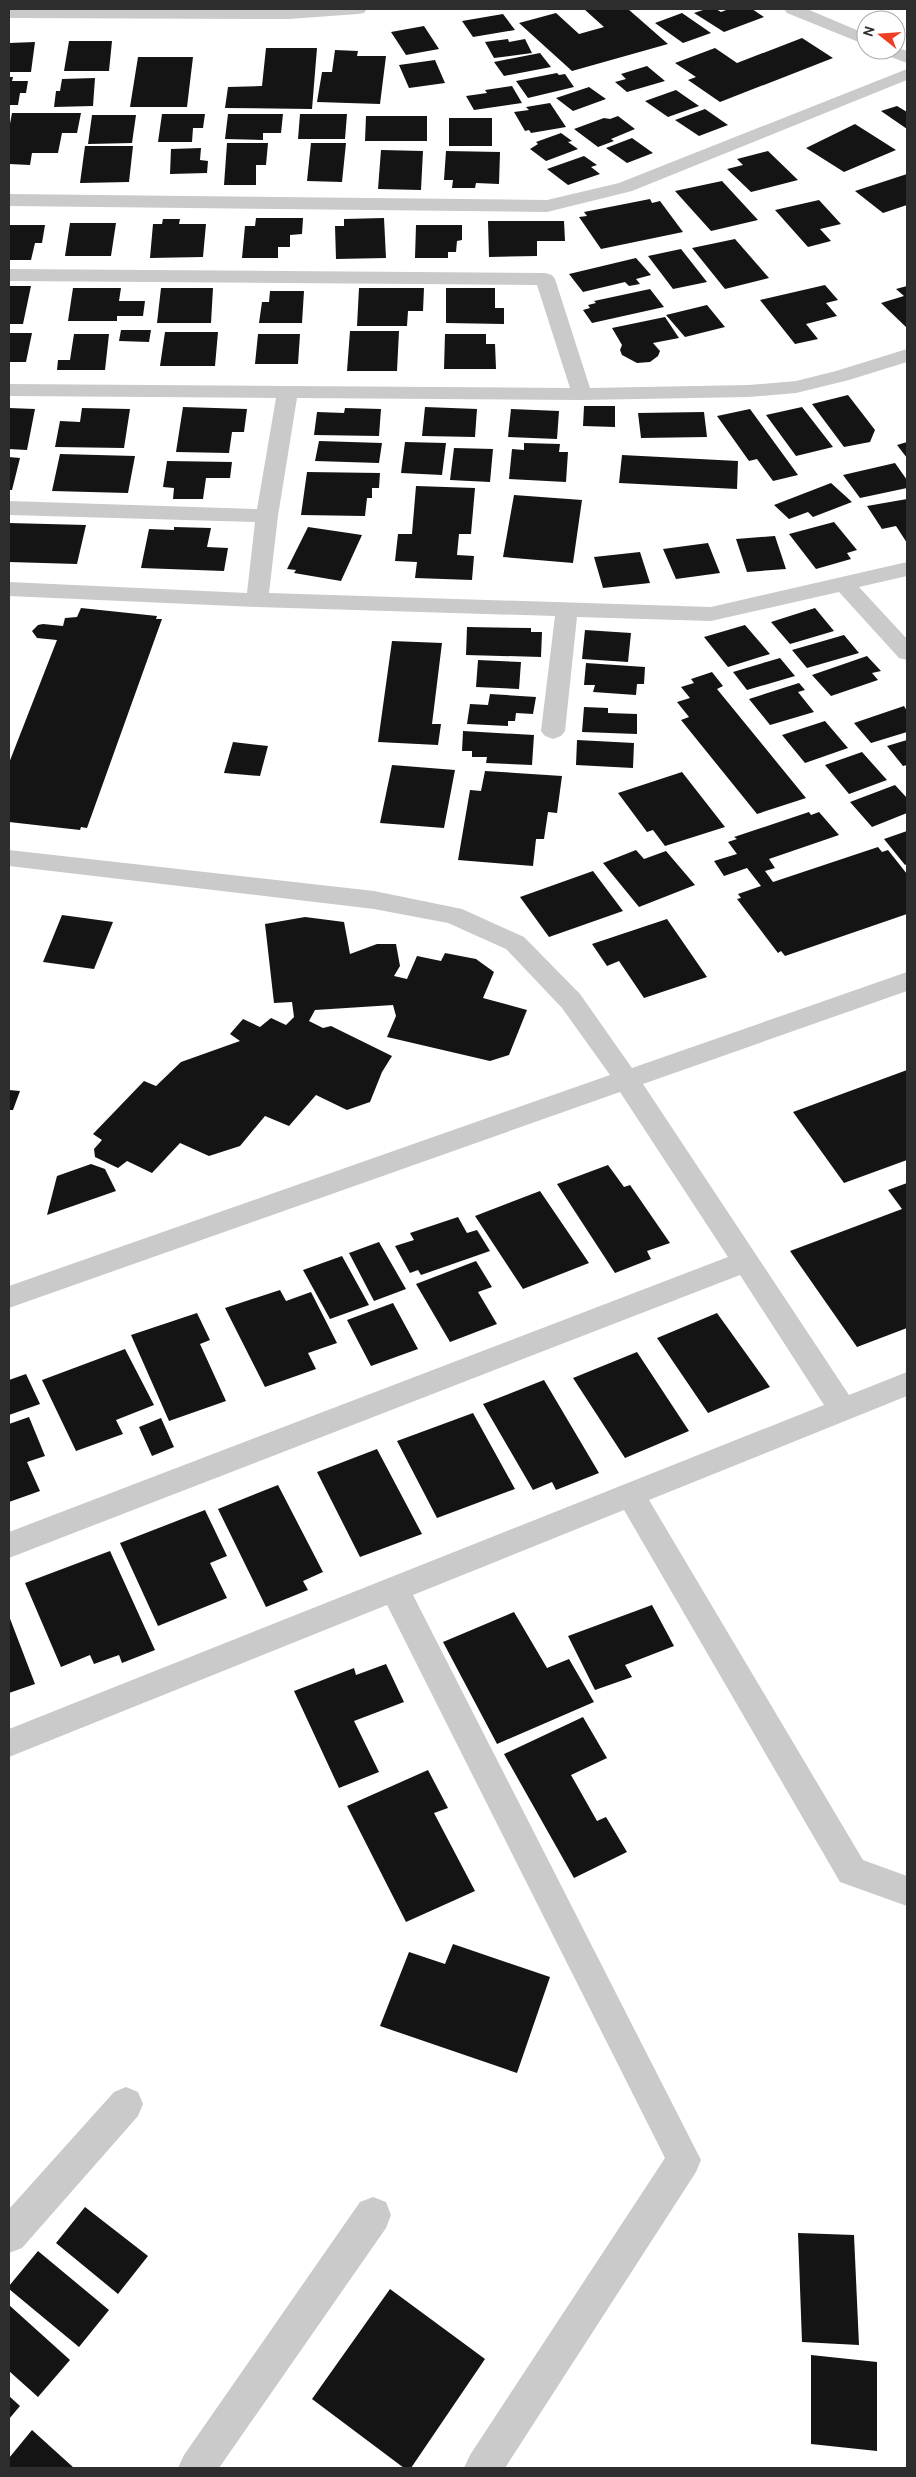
<svg xmlns="http://www.w3.org/2000/svg" width="916" height="2477" font-family="Cabin,sans-serif">
<rect width="100%" height="100%" fill="#fff"/>
<path fill="#141414" d="M584,9H628L668,44L572,71L519,23L556,13L579,34L604,27Z
M706,9H716L721,12L729,9H752L764,17L724,32L694,13Z
M682,13L711,33L683,43L655,23Z
M503,14L515,30L473,37L462,21Z
M424,26L439,49L406,55L391,32Z
M802,38L833,58L720,102L688,80L696,77L675,63L715,48L737,63Z
M508,39L509,42L525,39L532,53L494,58L485,42Z
M69,41H112L109,71H64Z
M35,42L31,72H9V43Z
M266,48H317L312,109L225,108L228,87L262,86Z
M335,50L358,51L357,56H386L380,104L317,102L322,72H332Z
M540,53L551,67L504,76L494,62Z
M138,57H193L187,107H130Z
M435,60L445,83L409,88L399,65Z
M647,66L665,81L627,92L615,82L626,79L621,74Z
M557,73L559,75L565,74L574,87L528,98L516,81Z
M9,77H13L12,81H28L26,93H20L18,105H9Z
M95,78L93,106L54,107L56,91H60L62,79Z
M512,86L522,103L474,110L466,96L487,93L485,90Z
M589,87L606,99L573,111L556,98Z
M676,90L699,106L668,117L645,101Z
M550,103L566,127L531,133L529,130L525,131L514,112L529,110L526,107Z
M897,106L907,112V129L881,111Z
M705,109L728,125L699,136L675,120Z
M12,113H81L77,133H62L58,153H32L30,165L9,164V129Z
M162,114H205L203,128H193L192,142H158Z
M228,114H283L281,133H263V140L225,139Z
M300,114H347L345,139H298Z
M92,115H136L132,143L88,144Z
M366,116H427V141H365Z
M618,116L635,129L611,139L614,141L598,147L574,129L604,118L610,119Z
M449,118H492V146H449Z
M855,124L896,150L844,172L806,148Z
M561,133L572,141L568,142L578,149L546,161L530,149L538,144L536,142Z
M632,138L653,153L627,163L606,148Z
M227,143H268L266,165H256V185H224Z
M311,143H346L342,182L307,181Z
M85,146H133L129,182L80,183Z
M201,148L200,160L208,161L207,173L170,174L171,149Z
M381,150L423,151L421,190L378,189Z
M446,151L500,152L499,184L476,183L475,188H452L453,180H444Z
M768,151L798,180L751,192L727,169L743,165L737,159Z
M584,156L597,165L591,167L600,174L568,185L547,169Z
M907,174V205L883,213L855,191Z
M722,181L758,220L711,231L675,191Z
M650,199L652,203L660,201L683,232L601,249L579,217L587,216L584,212Z
M819,200L841,224L820,229L831,241L808,247L775,210Z
M256,218H303L302,234L290,235V247H278V258H242L245,226H255Z
M384,218L386,258L336,259L335,226H344V219Z
M163,219H180L179,224H206L203,257L150,258L153,224H162Z
M488,221H564L565,241H537V256L489,257Z
M70,223H116L111,256H65Z
M9,225H45L42,243H35L31,260H9Z
M416,225H462V240L457,241L456,252H448V258H415Z
M735,239L769,278L725,289L692,248Z
M681,249L707,282L673,289L648,256Z
M636,258L651,275L636,279L640,284L629,286L625,282L583,292L569,274Z
M825,285L838,300L826,303L837,316L806,324L818,339L795,344L760,300Z
M9,286H31L23,324H9Z
M907,286V328L881,303L904,296L896,289Z
M73,288H121L119,301H145L143,316H117V321H68Z
M161,288H213L211,323H157Z
M359,288H424L423,311H408L407,326H357Z
M446,288H495V308H504V324L446,323Z
M650,289L664,307L592,323L583,310L590,308L588,305L596,303L594,301Z
M270,291H304L302,323H259L262,302H269Z
M707,305L725,327L685,337L666,315Z
M665,317L679,338L653,343L660,351L658,356L650,362L637,363L622,355L620,350L622,345L612,328Z
M121,330H151L149,342L119,341Z
M350,331H399L397,371H347Z
M165,332H218L215,366H160Z
M9,333H32L26,362H9Z
M74,334H109L105,370H57L58,360H70Z
M258,334H300L298,364H255Z
M445,334H486V344H495L496,369H444Z
M848,395L875,430L870,442L844,447L812,404Z
M584,406H615V427L583,426Z
M183,407L247,409L244,432H232L229,453L176,452Z
M425,407L477,409L475,437L422,436Z
M802,407L833,447L796,456L766,415Z
M9,408L35,409L27,450L9,449Z
M82,408L130,409L124,448L55,447L60,421L80,422Z
M345,408L381,409L379,436L314,435L317,412L344,413Z
M511,409L559,411L557,439L508,437Z
M750,409L798,475L773,481L757,459L749,461L717,416Z
M704,412L707,437L641,438L638,413Z
M319,441L382,443L379,463L315,461Z
M405,442L446,443L442,475L401,473Z
M907,442V458L897,445Z
M524,443L560,444L559,452H568L566,482L509,479L512,449L524,450Z
M454,448L493,449L490,482L450,480Z
M60,454L135,456L128,493L52,491Z
M622,455L738,461L737,489L619,483Z
M9,457L20,458L12,490H9Z
M167,461L232,462L230,478H206L203,499H173L174,488L163,487Z
M895,463L907,480V488L860,498L843,475Z
M307,472L380,473L379,488H372V498H367L365,516L301,515Z
M831,483L852,502L813,517L808,512L789,519L774,505Z
M416,486L475,488L471,534H459L457,555L474,556L472,580L415,578L417,562L395,561L398,534H412Z
M514,495L582,500L573,563L503,557Z
M907,499V543L896,526L882,529L867,506Z
M834,522L857,550L847,553L851,559L816,569L789,534Z
M9,523L86,525L77,564L9,562Z
M174,527L211,528L207,547L228,548L224,571L141,568L149,529L174,530Z
M308,527L362,535L341,581L294,573L296,570L287,569Z
M775,536L786,569L747,572L736,539Z
M708,543L720,573L676,579L663,549Z
M640,552L650,583L603,588L594,557Z
M81,608L157,616L156,619H162L87,828L81,827L80,830L9,822V763L57,640L37,638L32,631L38,625L43,624L63,626L65,618L77,617Z
M815,608L834,631L790,644L771,622Z
M745,625L770,654L728,667L704,637Z
M467,627L531,628V632H542L541,657L466,655Z
M585,630L631,633L628,662L582,659Z
M844,635L859,653L807,668L792,650Z
M392,641L442,643L432,724H441L438,745L378,742Z
M867,656L881,671L872,673L878,680L831,696L812,675Z
M780,658L795,676L747,690L733,672Z
M478,660L521,662L519,689L476,687Z
M586,663L645,667L644,684H637L636,695L593,692L595,685H584Z
M712,672L723,686L717,689L806,798L757,814L681,720L689,717L677,702L690,698L681,687L694,683L691,679Z
M799,683L805,690L798,692L814,712L770,725L749,699Z
M490,694L536,697L533,714L516,713L515,721H508V726L467,724L470,704L488,705Z
M904,706L907,711V732L871,743L854,723Z
M584,707L608,708V713L637,714V734L582,732Z
M825,721L848,748L805,763L782,735Z
M463,731L534,735L532,765L486,763L487,757H472V751H462Z
M577,740L634,743L633,768L576,765Z
M907,740V765L903,766L887,746Z
M233,742L268,746L260,776L224,773Z
M862,752L887,780L849,794L825,765Z
M392,765L455,770L444,828L380,823Z
M485,771L562,776L557,813L548,812L544,839H536L533,866L458,860L470,790L481,791Z
M682,772L725,827L665,846L653,830L647,832L618,793Z
M895,785L907,798V813L872,827L850,802Z
M809,812L811,815L819,812L839,835L769,859L775,868L765,871L773,882L878,847L882,852L888,850L907,874V914L785,956L781,951L778,953L737,899L741,898L738,894L761,886L747,868L724,876L714,861L737,854L728,842L737,839L734,837Z
M907,831V864L905,865L884,839Z
M636,850L644,859L666,851L695,885L639,907L603,863Z
M593,871L623,911L549,937L520,897Z
M62,915L113,922L94,969L43,962Z
M305,917L344,922L350,954L377,944H396L400,966L394,976L407,979L417,956L441,961L445,953L476,959L494,972L483,998L527,1010L509,1055L490,1061L387,1037L396,1016L393,1005L315,1010L309,1021L323,1028L331,1026L392,1056L382,1072L370,1102L347,1110L316,1095L289,1126L265,1116L240,1146L209,1156L180,1143L152,1173L127,1161L118,1168L95,1157L94,1149L102,1140L93,1134L144,1081L156,1086L181,1062L240,1041L230,1034L243,1019L260,1027L271,1018L286,1025L294,1017L292,1002L274,1003L265,924Z
M667,919L707,977L644,998L619,961L607,966L592,944Z
M907,1070V1160L844,1183L793,1112Z
M9,1090L20,1091L13,1110H9Z
M91,1164L105,1169L116,1191L47,1215L57,1176Z
M608,1165L624,1187L630,1185L670,1243L647,1251L651,1259L615,1273L557,1184Z
M907,1183V1328L857,1347L790,1251L902,1209L888,1190Z
M540,1191L589,1263L523,1289L475,1216Z
M458,1217L467,1233L477,1230L490,1251L421,1275L418,1270L410,1273L395,1246L414,1240L410,1233Z
M379,1242L406,1289L374,1301L349,1253Z
M342,1256L369,1305L330,1319L303,1270Z
M476,1261L492,1287L478,1292L497,1324L450,1342L416,1284Z
M280,1290L286,1301L311,1292L337,1343L308,1353L316,1369L265,1387L225,1308Z
M393,1303L418,1349L371,1366L347,1320Z
M197,1313L210,1340L200,1344L226,1401L169,1421L131,1335Z
M717,1313L770,1387L708,1413L657,1338Z
M125,1349L154,1405L116,1420L123,1434L76,1451L42,1380Z
M637,1352L689,1431L625,1458L573,1378Z
M26,1374L40,1404L9,1415V1380Z
M544,1380L599,1473L556,1490L552,1482L533,1490L483,1404Z
M473,1413L515,1489L437,1518L397,1441Z
M29,1417L45,1456L27,1462L40,1491L9,1502V1424Z
M161,1418L174,1447L152,1456L139,1427Z
M377,1449L422,1534L360,1557L317,1472Z
M278,1485L323,1572L303,1581L308,1590L266,1607L218,1509Z
M205,1510L227,1556L210,1563L227,1598L158,1626L120,1543Z
M110,1551L155,1650L122,1663L119,1655L94,1664L90,1655L61,1667L25,1583Z
M652,1605L674,1646L625,1665L632,1677L595,1690L568,1636Z
M514,1612L547,1668L569,1659L594,1702L497,1744L443,1642Z
M9,1616L35,1684L9,1693Z
M386,1664L404,1702L354,1721L379,1772L339,1788L294,1691L354,1668L356,1675Z
M583,1717L607,1758L571,1775L597,1821L606,1817L627,1852L574,1878L504,1754Z
M428,1770L448,1808L434,1813L475,1891L406,1922L347,1806Z
M453,1944L550,1977L517,2073L380,2026L409,1952L445,1964Z
M85,2207L148,2256L118,2294L56,2243Z
M798,2233L854,2235L859,2345L802,2342Z
M38,2251L109,2310L79,2347L9,2289V2286Z
M390,2289L485,2359L411,2468H404L312,2399Z
M9,2305L70,2360L38,2397L9,2371Z
M811,2355L877,2362V2451L811,2444Z
M9,2396L20,2406L9,2419Z
M32,2430L74,2468H9V2458Z"/>
<g fill="none" stroke-linecap="round" stroke-linejoin="round">
<path fill="#cacaca" fill-rule="evenodd" d="M9,9H367L364,13L358,14L289,19L9,18Z
M784,9H807L866,34V45L787,13Z
M896,47L907,51V63L883,54L880,50H896Z
M907,69V80L632,191L547,212L9,206V194L547,200L619,183Z
M9,269L545,273L552,275L555,279L590,388L749,385L796,381L836,371L907,349V362L849,380L796,393L749,397L582,400L297,398L278,516L269,593L711,607L907,562V576L859,587L907,639V660L899,658L839,592L711,621L577,617L565,731L561,736L553,739L545,736L541,731L555,616L257,607L9,596V582L247,593L255,522L9,515V501L257,509L276,398L9,396V384L570,388L537,285L9,281Z
M9,850L374,891L462,909L524,937L580,994L632,1068L907,972V991L643,1084L849,1395L907,1372V1396L649,1500L863,1860L907,1876V1906L840,1882L624,1510L413,1595L701,2160L696,2172L505,2468H464L470,2455L665,2158L387,1605L9,1757V1729L824,1405L740,1275L9,1558V1532L728,1257L620,1092L9,1308V1286L610,1075L562,1008L506,949L448,923L374,909L9,866Z
M126,2087L138,2092L143,2104L138,2116L22,2248L9,2253V2209L114,2092Z
M373,2197L386,2202L391,2215L386,2228L219,2468H178L184,2455L360,2202Z"/>
</g>
<rect width="916" height="2477" fill="none" stroke="#2d2d2d" stroke-width="20"/>
<g transform="translate(881 35) rotate(287)"><circle r="24" fill="#ffffff" stroke="#ababab"/>
<path d="M0-4L9 19L0 12L-9 19Z" fill="#ee3f24"/>
<text y="-8" font-size="14" font-weight="bold" text-anchor="middle" fill="#2d2d2d">N</text>
</g>
</svg>
